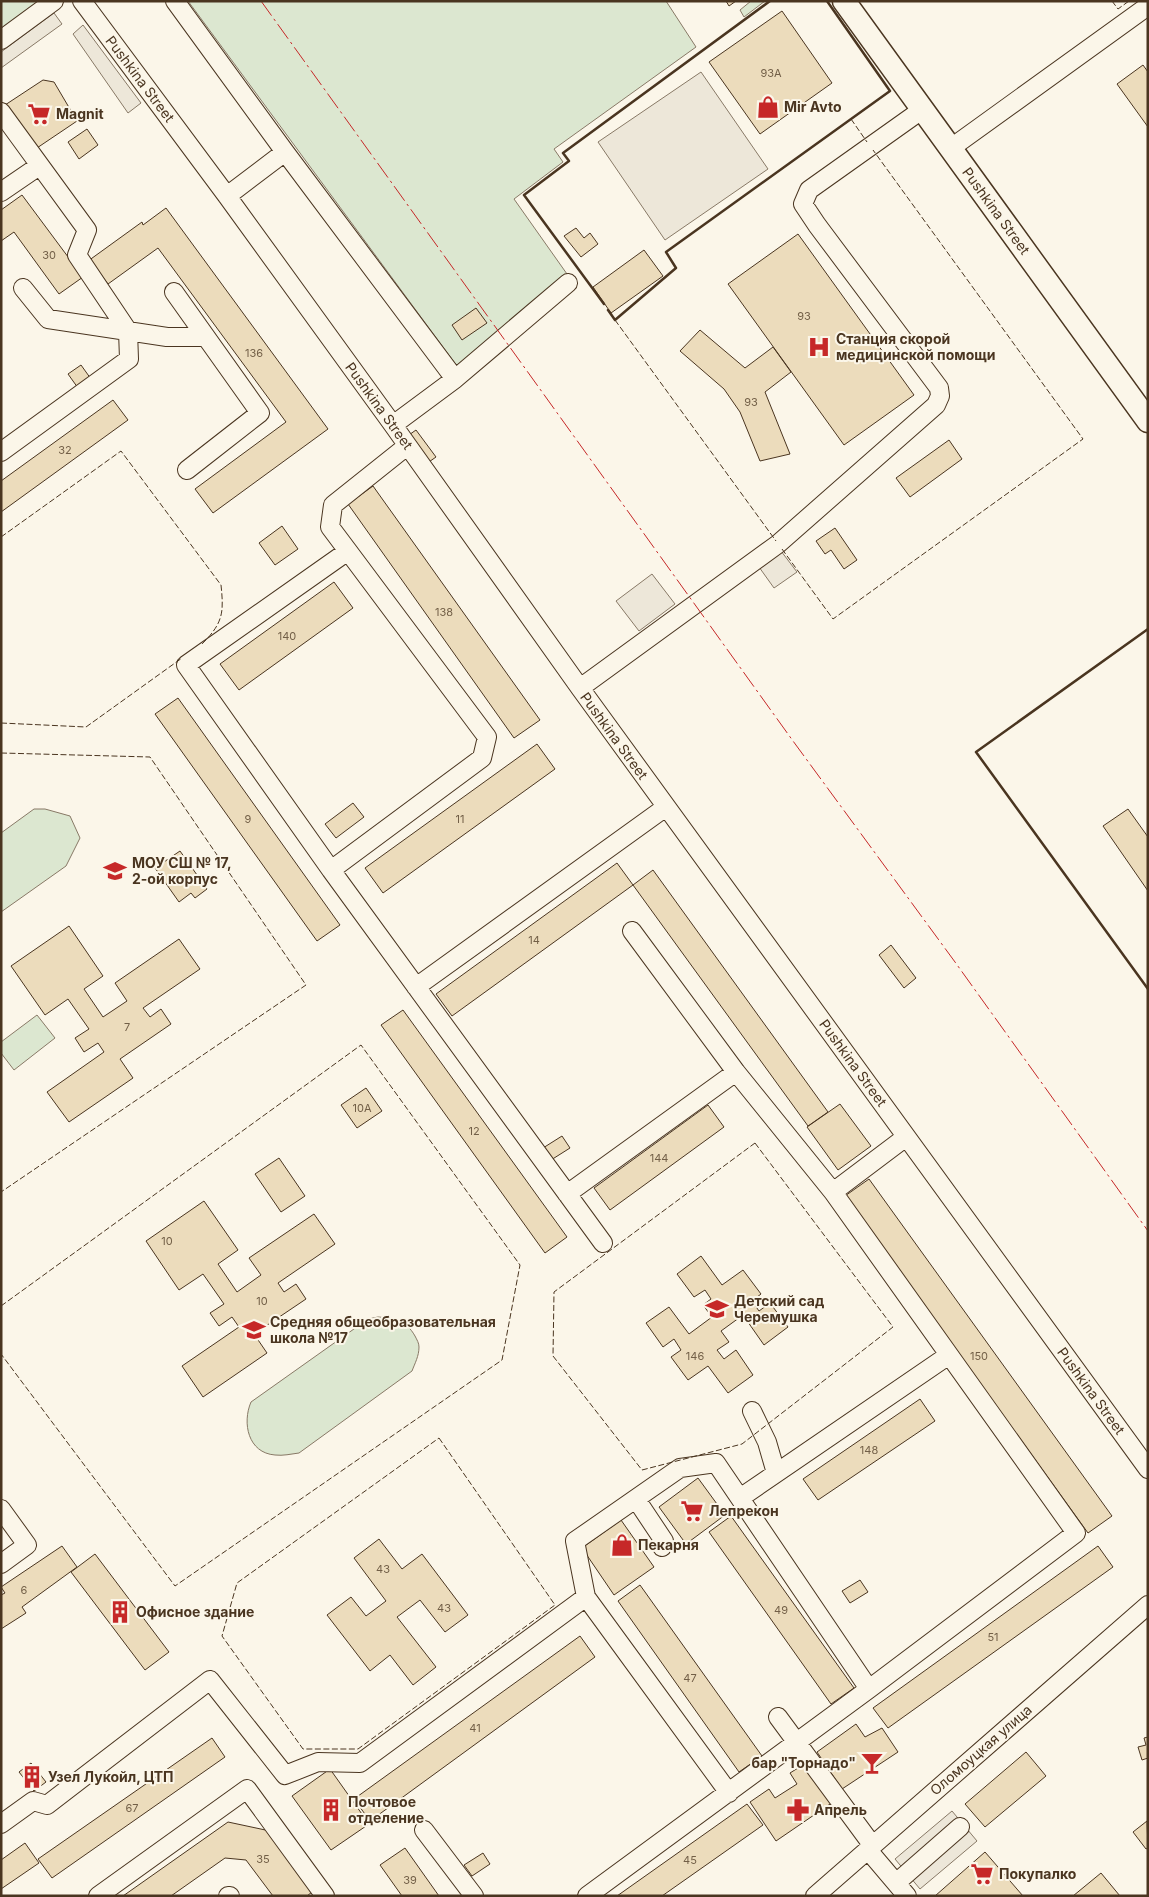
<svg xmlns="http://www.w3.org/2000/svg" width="1149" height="1897" font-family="Inter,sans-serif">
<rect width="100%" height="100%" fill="#fbf6e9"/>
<path fill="#dce7d0" stroke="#887966" d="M1,1H47L1,33Z
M188,1H666L696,47L554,149L563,162L514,199L567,274L457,366Z
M751,1H765L744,17L740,10Z
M34,809H45L70,816L80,838L66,866L1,912V833Z
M37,1015L55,1038L14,1070L1,1053V1042Z
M378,1317C394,1318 406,1320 415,1336C417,1340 419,1343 419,1347C419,1356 415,1363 412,1371L299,1453C291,1454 283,1456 275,1455C248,1453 242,1423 251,1402L368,1319Z"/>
<path fill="#ede7d9" stroke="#887966" d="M54,13L62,24L1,68V52Z
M83,25L141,103L128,113L73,34Z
M701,72L768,169L665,240L598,142Z
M781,551L797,572L774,588L759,567Z
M652,574L675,604L639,631L616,601Z
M952,1811L977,1841L920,1889L895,1859Z"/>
<path fill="#ecdcbc" stroke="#4a3520" d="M726,1H736L729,6Z
M782,11L832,83L760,134L709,62Z
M1143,65L1148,72V127L1117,84Z
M43,80L54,82L77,121L31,152L2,107Z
M87,129L98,145L79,159L68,142Z
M22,195L83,277L59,294L14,232L1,241V210Z
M166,208L328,429L213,513L195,489L286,422L158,248L108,284L96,268L77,269L142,222L143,225Z
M576,228L584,238L590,233L598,244L581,257L564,236Z
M798,234L914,395L844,445L728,284Z
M644,250L663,276L611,313L593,287Z
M476,308L487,323L462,340L452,325Z
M700,330L745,368L773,347L791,372L765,392L790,454L760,461L740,412L724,389L680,351Z
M81,365L91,379L78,388L68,374Z
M113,400L128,420L1,512V481Z
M416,430L436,457L426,464L406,437Z
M949,440L962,459L910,497L896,478Z
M373,486L540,720L514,738L348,504Z
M282,526L298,549L275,565L259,543Z
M835,528L857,560L844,569L831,550L825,554L816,541Z
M334,582L353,608L239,690L220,664Z
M178,698L340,925L317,941L155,714Z
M537,744L555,769L383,893L365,868Z
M353,803L364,817L336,838L325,824Z
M1128,809L1148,837V891L1103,826Z
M180,851L207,889L195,898L191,893L179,902L155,868Z
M617,863L633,885L452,1016L436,994Z
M653,870L828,1112L808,1126L633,885Z
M69,926L103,976L84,989L103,1017L127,1001L115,983L179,939L200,969L143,1008L150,1017L161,1009L171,1024L120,1059L133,1078L69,1122L47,1092L104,1052L98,1043L84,1052L75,1038L89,1029L68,999L45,1015L11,966Z
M891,945L916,978L904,988L879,955Z
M403,1010L567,1237L545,1253L381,1025Z
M366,1088L382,1111L357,1128L341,1105Z
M840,1104L871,1146L838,1170L807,1127Z
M708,1105L724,1127L610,1210L594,1188Z
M562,1136L570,1148L551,1160L543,1148Z
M279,1158L305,1196L281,1212L255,1174Z
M869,1179L1112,1516L1088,1533L845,1196Z
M204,1201L238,1250L218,1264L237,1292L261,1275L249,1258L314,1214L335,1244L278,1283L284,1292L296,1284L306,1299L254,1334L267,1353L203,1397L182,1366L239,1327L232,1317L219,1326L210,1313L224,1304L203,1274L179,1290L146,1241Z
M701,1256L722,1285L743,1270L761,1294L752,1301L759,1311L770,1303L788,1327L764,1345L743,1315L721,1331L729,1342L717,1350L724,1359L736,1350L753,1375L728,1393L708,1366L688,1380L671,1357L681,1350L674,1339L663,1347L646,1323L669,1307L689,1334L712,1317L703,1305L711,1299L705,1290L694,1297L677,1274Z
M920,1399L935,1421L818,1500L803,1479Z
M698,1478L725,1515L686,1544L659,1507Z
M731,1516L854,1688L831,1704L709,1532Z
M621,1520L654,1567L614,1595L582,1548Z
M379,1539L402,1569L422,1554L468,1615L445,1632L420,1600L397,1617L436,1667L413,1685L390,1655L370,1671L327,1615L351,1597L366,1616L386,1601L354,1558Z
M62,1546L77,1567L22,1607L26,1613L1,1629V1595L5,1593L1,1587Z
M1098,1546L1113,1567L888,1728L873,1708Z
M95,1554L169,1652L145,1670L71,1572Z
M860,1580L868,1592L850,1603L842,1591Z
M640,1585L762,1756L739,1772L618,1601Z
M580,1636L595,1657L370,1821L354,1799Z
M856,1724L865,1737L882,1728L898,1752L842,1789L817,1752Z
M1148,1737V1758L1142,1760L1138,1747L1146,1745L1144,1738Z
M212,1738L225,1757L52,1878L38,1859Z
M1026,1752L1046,1776L985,1827L965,1804Z
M31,1763L46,1782L34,1791L19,1772Z
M806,1763L833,1802L776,1841L750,1802L769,1789L775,1798L797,1784L790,1773Z
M330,1769L369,1824L331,1850L292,1796Z
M747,1804L763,1825L662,1896H617Z
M1147,1821L1148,1848L1146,1849L1133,1832Z
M228,1822L270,1831L312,1892L307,1896H273L246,1860L225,1858L171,1896H123Z
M25,1843L39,1863L1,1889V1860Z
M405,1848L439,1896H402L380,1865Z
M985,1852L1023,1896H935Z
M483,1853L490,1864L472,1876L464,1865Z
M1101,1873L1120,1896H1073Z"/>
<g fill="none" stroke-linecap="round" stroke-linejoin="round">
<defs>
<path id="minor" d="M82,1L227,196L393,425L580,688L1148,1469
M175,1L285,152L455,379
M1,40L54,1
M1,112L87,230L77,255L128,331L129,359L1,452
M951,148L1148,6
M1,192L39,166
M227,196L285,152
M23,288L48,319L167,337H204
M174,292L260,413L187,470
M393,425L455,379L568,283
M348,551L186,665L331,870L482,758L487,737L348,551L330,527L333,505L407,446
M580,688L778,544L936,405L940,396L939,388L817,225L803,204L809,190L923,109
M331,870L603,1243
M416,987L666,807
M833,1192L906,1137
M567,1194L736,1072
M752,1411L767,1442L776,1473
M740,1498L949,1355
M636,1499L664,1541L662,1547
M1,1509L27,1545L1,1564
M586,1597L575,1541L680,1468L716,1463L869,1689
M778,1717L873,1846
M1,1824L33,1801L47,1805L210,1680L285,1775L318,1762L360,1763L586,1597L729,1793
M424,1830L474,1896
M868,1850L907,1896
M896,1883L960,1827
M98,1896L247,1789L325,1896
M228,1896H230
M587,1896L869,1689L1076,1533L833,1192L736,1072L632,931
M815,1896L1148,1605"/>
<path id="major" d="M844,1L1148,421"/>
</defs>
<use href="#minor" stroke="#4a3520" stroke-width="20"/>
<use href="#major" stroke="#4a3520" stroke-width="25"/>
<use href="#minor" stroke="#fbf6e9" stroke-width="18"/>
<use href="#major" stroke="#fbf6e9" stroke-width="22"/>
<path stroke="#4a3520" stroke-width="1" stroke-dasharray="6 2.5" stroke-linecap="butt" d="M1112,1L1118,9L1129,1
M851,119L867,142
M615,320L776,541
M1,537L121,451L221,585C224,613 223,623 202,644
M782,549L833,619L1083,439L873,150
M1,723L86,727L182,658
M1,753L150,757L306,985L1,1192
M755,1143L893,1327L742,1444L642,1470L553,1356L554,1292Z
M1,1306L361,1045L520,1265L502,1360L175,1586L1,1354
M439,1438L555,1605L358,1749H303L222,1636L237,1583Z"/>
<path stroke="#4a3520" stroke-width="2.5" d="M604,304L524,195L569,161L563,153L770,1
M608,310L615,320L676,268L666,252L890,91L827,1
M1148,629L976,752L1148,989"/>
<path stroke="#c62828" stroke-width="1" stroke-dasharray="18 4 2.5 4" stroke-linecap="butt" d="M261,1L793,741L955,962L1148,1231"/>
</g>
<defs>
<symbol id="shop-bare" viewBox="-9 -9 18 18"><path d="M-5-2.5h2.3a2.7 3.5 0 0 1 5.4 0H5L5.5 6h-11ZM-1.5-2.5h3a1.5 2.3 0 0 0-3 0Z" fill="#c62828" stroke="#fbf6e9" stroke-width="2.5" paint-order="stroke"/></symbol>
<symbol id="supermarket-bare" viewBox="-9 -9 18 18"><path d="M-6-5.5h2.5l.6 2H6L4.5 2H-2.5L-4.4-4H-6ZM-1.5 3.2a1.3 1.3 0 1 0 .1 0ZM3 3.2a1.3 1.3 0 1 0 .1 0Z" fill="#c62828" stroke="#fbf6e9" stroke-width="2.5" paint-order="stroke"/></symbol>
<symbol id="hospital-bare" viewBox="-9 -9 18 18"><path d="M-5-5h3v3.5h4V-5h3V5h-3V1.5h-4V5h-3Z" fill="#c62828" stroke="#fbf6e9" stroke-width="2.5" paint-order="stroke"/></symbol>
<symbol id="school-bare" viewBox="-9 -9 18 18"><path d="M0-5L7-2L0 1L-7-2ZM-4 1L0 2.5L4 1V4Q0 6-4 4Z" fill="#c62828" stroke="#fbf6e9" stroke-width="2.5" paint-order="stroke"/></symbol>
<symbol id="building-bare" viewBox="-9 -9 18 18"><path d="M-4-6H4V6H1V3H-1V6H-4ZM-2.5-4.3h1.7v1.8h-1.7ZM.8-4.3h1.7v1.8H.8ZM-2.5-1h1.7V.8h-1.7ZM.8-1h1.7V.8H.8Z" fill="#c62828" stroke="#fbf6e9" stroke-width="2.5" paint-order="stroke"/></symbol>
<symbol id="bar-bare" viewBox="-9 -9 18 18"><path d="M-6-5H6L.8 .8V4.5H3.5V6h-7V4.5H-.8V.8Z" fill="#c62828" stroke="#fbf6e9" stroke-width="2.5" paint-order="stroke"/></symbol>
<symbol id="pharmacy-bare" viewBox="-9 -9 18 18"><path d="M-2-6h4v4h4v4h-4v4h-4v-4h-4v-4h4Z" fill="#c62828" stroke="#fbf6e9" stroke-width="2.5" paint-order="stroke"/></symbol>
</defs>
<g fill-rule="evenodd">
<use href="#shop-bare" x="752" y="91" width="32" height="32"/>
<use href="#supermarket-bare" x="23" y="98" width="32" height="32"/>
<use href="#hospital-bare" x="803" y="331" width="32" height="32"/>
<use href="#school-bare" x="99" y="855" width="32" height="32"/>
<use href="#school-bare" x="701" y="1293" width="32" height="32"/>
<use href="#school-bare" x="238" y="1314" width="32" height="32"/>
<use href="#supermarket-bare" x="676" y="1495" width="32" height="32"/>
<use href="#shop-bare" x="606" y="1529" width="32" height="32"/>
<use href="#building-bare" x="104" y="1596" width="32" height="32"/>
<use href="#bar-bare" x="856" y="1747" width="32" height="32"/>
<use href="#building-bare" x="16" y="1761" width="32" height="32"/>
<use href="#building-bare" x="315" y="1794" width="32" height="32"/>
<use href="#pharmacy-bare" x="782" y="1794" width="32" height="32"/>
<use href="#supermarket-bare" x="966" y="1858" width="32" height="32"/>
</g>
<g text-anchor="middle" stroke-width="4" stroke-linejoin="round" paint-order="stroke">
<g font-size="11" fill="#725f47">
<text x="771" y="77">93А</text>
<text x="49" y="259">30</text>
<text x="804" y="320">93</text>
<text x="254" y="357">136</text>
<text x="751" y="406">93</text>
<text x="65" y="454">32</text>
<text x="444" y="616">138</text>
<text x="287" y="640">140</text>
<text x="248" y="823">9</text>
<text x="460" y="823">11</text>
<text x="534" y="944">14</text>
<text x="127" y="1031">7</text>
<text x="362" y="1112">10А</text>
<text x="474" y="1135">12</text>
<text x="659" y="1162">144</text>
<text x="167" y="1245">10</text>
<text x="262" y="1305">10</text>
<text x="695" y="1360">146</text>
<text x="979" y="1360">150</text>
<text x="869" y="1454">148</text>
<text x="383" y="1573">43</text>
<text x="24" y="1594">6</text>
<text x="444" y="1612">43</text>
<text x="781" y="1614">49</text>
<text x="993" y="1641">51</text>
<text x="690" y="1682">47</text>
<text x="475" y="1732">41</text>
<text x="132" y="1812">67</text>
<text x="263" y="1863">35</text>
<text x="690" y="1864">45</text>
<text x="410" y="1884">39</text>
</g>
<g font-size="14" fill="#4a3520" stroke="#fbf6e9">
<text transform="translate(140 79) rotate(53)" y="5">Pushkina Street</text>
<text transform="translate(996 211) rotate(54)" y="5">Pushkina Street</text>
<text transform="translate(379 406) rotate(54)" y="5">Pushkina Street</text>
<text transform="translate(614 736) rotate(54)" y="5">Pushkina Street</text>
<text transform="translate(853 1063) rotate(54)" y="5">Pushkina Street</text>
<text transform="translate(1091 1391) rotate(54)" y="5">Pushkina Street</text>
<text transform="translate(981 1750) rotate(-41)" y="5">Оломоуцкая улица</text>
</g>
<g font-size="14" font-weight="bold" fill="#4a3520" stroke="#fbf6e9" text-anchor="start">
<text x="784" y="112">Mir Avto</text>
<text x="56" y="119">Magnit</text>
<text x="836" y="344">Станция скорой<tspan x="836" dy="16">медицинской помощи</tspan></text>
<text x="132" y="868">МОУ СШ № 17,<tspan x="132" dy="16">2-ой корпус</tspan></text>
<text x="734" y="1306">Детский сад<tspan x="734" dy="16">Черемушка</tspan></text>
<text x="270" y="1327">Средняя общеобразовательная<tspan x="270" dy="16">школа №17</tspan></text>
<text x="709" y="1516">Лепрекон</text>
<text x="638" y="1550">Пекарня</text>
<text x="136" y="1617">Офисное здание</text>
<text x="856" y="1768" text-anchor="end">бар "Торнадо"</text>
<text x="48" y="1782">Узел Лукойл, ЦТП</text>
<text x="348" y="1807">Почтовое<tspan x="348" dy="16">отделение</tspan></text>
<text x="814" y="1815">Апрель</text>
<text x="999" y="1879">Покупалко</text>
</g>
</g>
<rect width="1149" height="1897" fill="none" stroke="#4a3520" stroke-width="5"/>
</svg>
